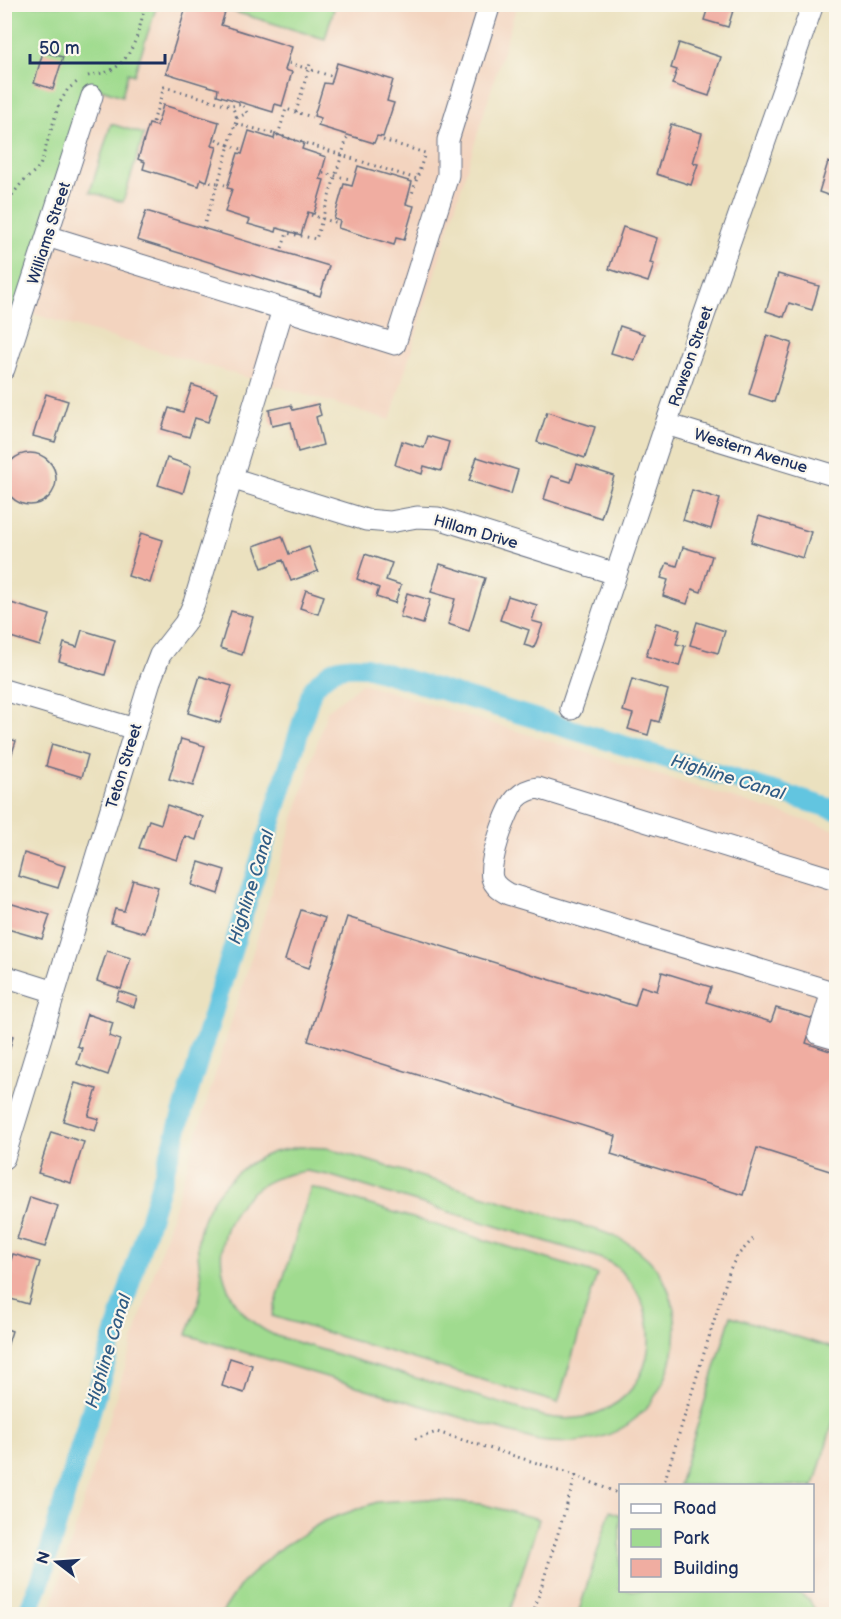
<svg xmlns="http://www.w3.org/2000/svg" width="841" height="1619" font-family="'Balsamiq Sans',sans-serif">
<rect width="100%" height="100%" fill="#fbf7ec"/>
<filter id="ink" filterUnits="userSpaceOnUse"><feTurbulence type="fractalNoise" baseFrequency=".0167" numOctaves="2"/><feDisplacementMap in="SourceGraphic" scale="12" xChannelSelector="R" yChannelSelector="G"/><feConvolveMatrix kernelMatrix="1 2 1 2 8 2 1 2 1" color-interpolation-filters="sRGB"/></filter>
<filter id="wash" filterUnits="userSpaceOnUse"><feTurbulence type="fractalNoise" baseFrequency=".008" numOctaves="4" result="noise"/><feDisplacementMap in="SourceGraphic" scale="24" xChannelSelector="R" yChannelSelector="G"/><feGaussianBlur stdDeviation="1.35" result="paint"/><feColorMatrix in="noise" values="0 0 0 0 0 0 0 0 0 0 0 0 0 0 0 0 0 1.4 0 .05"/><feComposite in="paint" operator="in"/></filter>
<g filter="url(#wash)">
<rect width="100%" height="100%" fill="#ebe1bf"/>
<path fill="#f3d4bf" fill-rule="evenodd" d="M157,5H517L390,420L23,311L95,87L128,73L134,74Z
M362,683L836,830V1614H49L327,711ZM620,1486H812V1590H620Z"/>
<path fill="#a0db8f" stroke="#5e8576" stroke-width="1.5" fill-rule="evenodd" d="M4,5H157L134,75L128,73L122,96L95,87L4,369Z
M228,5H335L325,39L232,11Z
M111,124L144,134L123,202L90,192Z
M298,1147L327,1148L594,1229C610,1234 626,1240 639,1251C696,1294 682,1388 627,1425C602,1442 568,1445 539,1441L187,1335C191,1321 199,1306 201,1291C203,1276 196,1258 198,1241C202,1201 235,1167 271,1153C280,1150 290,1149 298,1147ZM306,1171L328,1175L594,1256C601,1259 609,1261 615,1266C665,1306 661,1390 597,1413C579,1420 561,1420 543,1416L276,1336C215,1310 201,1231 255,1190C270,1178 287,1174 306,1171Z
M311,1187L597,1274L558,1403L272,1316Z
M731,1316L836,1349V1412L813,1489L812,1486L679,1485Z
M429,1499L481,1504L539,1519L509,1614H221L241,1584L276,1551L324,1521L377,1502Z
M610,1511L620,1515V1590L796,1591L810,1601L817,1614H578Z"/>
<g fill="none" stroke-linecap="round" stroke-linejoin="round">
<path stroke="#62c5e0" stroke-width="20" d="M27,1614L42,1577L68,1486L312,690C330,668 338,665 366,667L836,810"/>
</g>
<g id="blocks">
<path fill="#f0ada1" d="M187,4H201L225,12L221,25L292,47L285,70L292,72L282,106L275,104L273,112L217,95L218,89L166,73Z
M709,4H735L728,27L704,20Z
M679,43L721,57L709,96L672,84L677,70L671,68Z
M43,52L63,57L53,89L34,83Z
M337,63L393,80L387,101L394,103L383,137L377,136L374,143L318,126L321,118L314,116L324,83L331,84Z
M163,105L219,122L212,146L217,147L207,181L201,179L199,186L143,169L145,162L138,159L149,124L157,126Z
M671,124L702,133L693,163L698,164L691,185L656,174Z
M249,131L274,139L275,134L304,143L302,149L326,157L320,179L324,180L314,214L308,212L301,235L277,228L276,232L248,224L250,220L225,212L232,189L227,188L238,153L242,154Z
M828,162L836,165V198L819,192Z
M358,166L412,182L406,204L414,206L404,240L396,238L394,245L338,228L340,221L334,219L344,184L352,186Z
M146,211L329,266L320,296L137,240Z
M623,227L657,238L650,263L654,264L648,282L609,269Z
M778,274L819,286L812,310L789,303L784,317L766,311Z
M620,326L644,334L635,360L611,353Z
M767,335L792,343L774,402L749,394Z
M192,385L217,393L208,422L195,418L189,437L162,429L169,408L183,412Z
M46,394L68,401L55,442L33,436Z
M318,404L321,415L316,417L323,445L298,452L291,422L272,426L269,410L291,405L293,410Z
M547,412L595,427L585,458L537,442Z
M428,436L449,442L441,471L424,466L422,474L395,465L402,441L424,448Z
M4 479a26 26 0 1 1 52 0a26 26 0 1 1-52 0Z
M477,457L518,470L511,494L469,481Z
M167,458L191,466L183,493L158,485Z
M577,464L614,476L601,518L544,499L551,476L571,482Z
M692,490L720,499L711,529L683,520Z
M759,516L811,532L803,558L751,542Z
M141,533L163,540L150,583L128,576Z
M282,536L289,554L309,547L318,571L291,581L283,560L262,568L254,546Z
M683,547L712,556L701,592L692,589L687,604L663,596L668,580L661,578L667,563L677,566Z
M365,554L392,563L386,580L401,585L395,603L376,597L379,588L357,579Z
M440,564L485,578L469,631L448,624L455,599L431,592Z
M306,590L324,596L318,614L300,608Z
M407,593L430,600L423,624L400,617Z
M508,596L537,605L532,621L543,624L534,648L524,645L529,630L500,620Z
M11,603L50,615L40,646L4,635V624Z
M231,611L253,617L242,655L220,648Z
M697,622L725,631L718,653L690,645Z
M656,623L680,630L676,644L685,646L679,666L646,656Z
M82,630L115,640L105,675L59,661L64,643L77,647Z
M200,676L232,686L220,723L188,713Z
M632,679L668,690L659,722L652,720L648,735L628,729L633,714L623,711Z
M4,737L16,741L5,775H4Z
M181,739L205,746L193,786L169,779Z
M52,744L88,755L82,777L46,766Z
M167,805L203,817L196,840L185,836L177,860L139,848L149,820L161,824Z
M24,853L65,866L58,888L18,876Z
M199,862L225,870L218,894L192,885Z
M133,880L158,887L145,933L111,923L115,909L124,911Z
M9,903L50,915L42,939L4,928V918Z
M301,910L325,918L309,968L285,960Z
M347,917L635,1006L641,986L657,991L662,972L711,987L706,1002L771,1022L776,1008L814,1019L806,1043L836,1053V1173L757,1148L743,1195L611,1154L616,1136L308,1041Z
M107,951L131,958L121,989L97,981Z
M119,991L137,997L134,1007L116,1000Z
M87,1014L113,1023L109,1036L120,1040L108,1075L77,1064L82,1048L77,1046Z
M4,1033L13,1036L8,1055L4,1054Z
M75,1083L97,1089L88,1116L99,1119L95,1131L63,1121Z
M51,1132L84,1142L71,1183L38,1173Z
M30,1197L58,1206L45,1247L17,1239Z
M13,1254L40,1262L28,1304L4,1297V1280Z
M4,1328L12,1331L5,1353L4,1352Z
M230,1358L252,1365L244,1393L222,1386Z"/>
</g>
</g>
<g filter="url(#ink)">
<use href="#blocks" fill-opacity="0" stroke="#646d80" stroke-width="1.5"/>
<g fill="none" stroke-linecap="round" stroke-linejoin="round">
<defs>
<path id="minor" d="M283,309L395,344L448,175V140L490,4
M4,369L92,96
M666,424L836,476
M231,478L366,520L390,522L417,517L438,518L616,574
M4,690L135,729
M571,709L666,424L813,4
M836,880L538,788C529,789 523,792 517,798C506,809 488,864 492,878C494,886 501,890 508,894L836,993
M4,976L55,992
M832,992L819,1034L836,1039
M4,1158L150,681L160,655L185,623L194,603L283,309L47,236"/>
</defs>
<use href="#minor" stroke="#646d80" stroke-width="23"/>
<path stroke="#646d80" stroke-width="3" stroke-dasharray="1.5 4.5" stroke-linecap="butt" d="M289,63L331,76
M88,76C94,74 101,74 107,72C133,62 140,29 145,4
M296,112L310,64
M153,122L164,87L232,106
M235,124L237,118L247,113L242,104L232,106L237,118
M278,135L286,109L312,117
M216,139L229,145L218,183L225,185
M383,140L425,153L411,197
M241,149L229,145L235,124C297,138 356,161 417,179
M323,173L350,179
M4,211L9,199L20,185L40,166L59,104L68,89L77,82
M311,215L336,223
M203,228L218,183L205,182
M282,248L287,233L316,239L347,138
M415,1439L437,1432L566,1472L620,1494
M663,1486L730,1269L737,1256L753,1239
M533,1614L576,1475"/>
<use href="#minor" stroke="#fff" stroke-width="21"/>
</g>
</g>
<g text-anchor="middle" stroke-width="4.5" stroke-linejoin="round" paint-order="stroke">
<g font-size="16" fill="#1b2f5e" stroke="#fbf7ec">
<text transform="translate(48 233) rotate(-72)" y="6">Williams Street</text>
<text transform="translate(690 356) rotate(-71)" y="6">Rawson Street</text>
<text transform="translate(751 450) rotate(17)" y="6">Western Avenue</text>
<text transform="translate(476 531) rotate(16)" y="6">Hillam Drive</text>
<text transform="translate(123 766) rotate(-73)" y="6">Teton Street</text>
</g>
<g font-size="18" font-style="italic" fill="#305c85" stroke="#fbf7ec">
<text transform="translate(728 777) rotate(17)" y="6">Highline Canal</text>
<text transform="translate(251 887) rotate(-73)" y="6">Highline Canal</text>
<text transform="translate(108 1351) rotate(-73)" y="6">Highline Canal</text>
</g>
</g>
<rect width="841" height="1619" fill="none" stroke="#fbf7ec" stroke-width="24"/>
<rect x="619" y="1484" width="195" height="108" fill="#fbf7ec" stroke="#a1a7b3" stroke-width="1.5"/>
<rect x="631" y="1504" width="30" height="9" fill="#ffffff" stroke="#a1a7b3" stroke-width="1.5"/>
<text x="673" y="1514" font-size="18" fill="#1b2f5e">Road</text>
<rect x="631" y="1529" width="30" height="18" fill="#a0db8f" stroke="#a1a7b3" stroke-width="1.5"/>
<text x="673" y="1544" font-size="18" fill="#1b2f5e">Park</text>
<rect x="631" y="1559" width="30" height="18" fill="#f0ada1" stroke="#a1a7b3" stroke-width="1.5"/>
<text x="673" y="1574" font-size="18" fill="#1b2f5e">Building</text>
<g transform="translate(57 1562) rotate(287)" stroke="#fbf7ec" stroke-width="4.5" paint-order="stroke">
<path d="M0-4.5L10 22L0 15L-10 22Z" fill="#1b2f5e"/>
<text y="-9" font-size="16" font-weight="bold" text-anchor="middle" fill="#1b2f5e">N</text>
</g>
<path d="M30 54v9h135v-9" fill="none" stroke="#1b2f5e" stroke-width="3"/>
<text x="39" y="54" font-size="18" fill="#1b2f5e" stroke="#fbf7ec" stroke-width="4.5" paint-order="stroke">50 m</text>
</svg>
